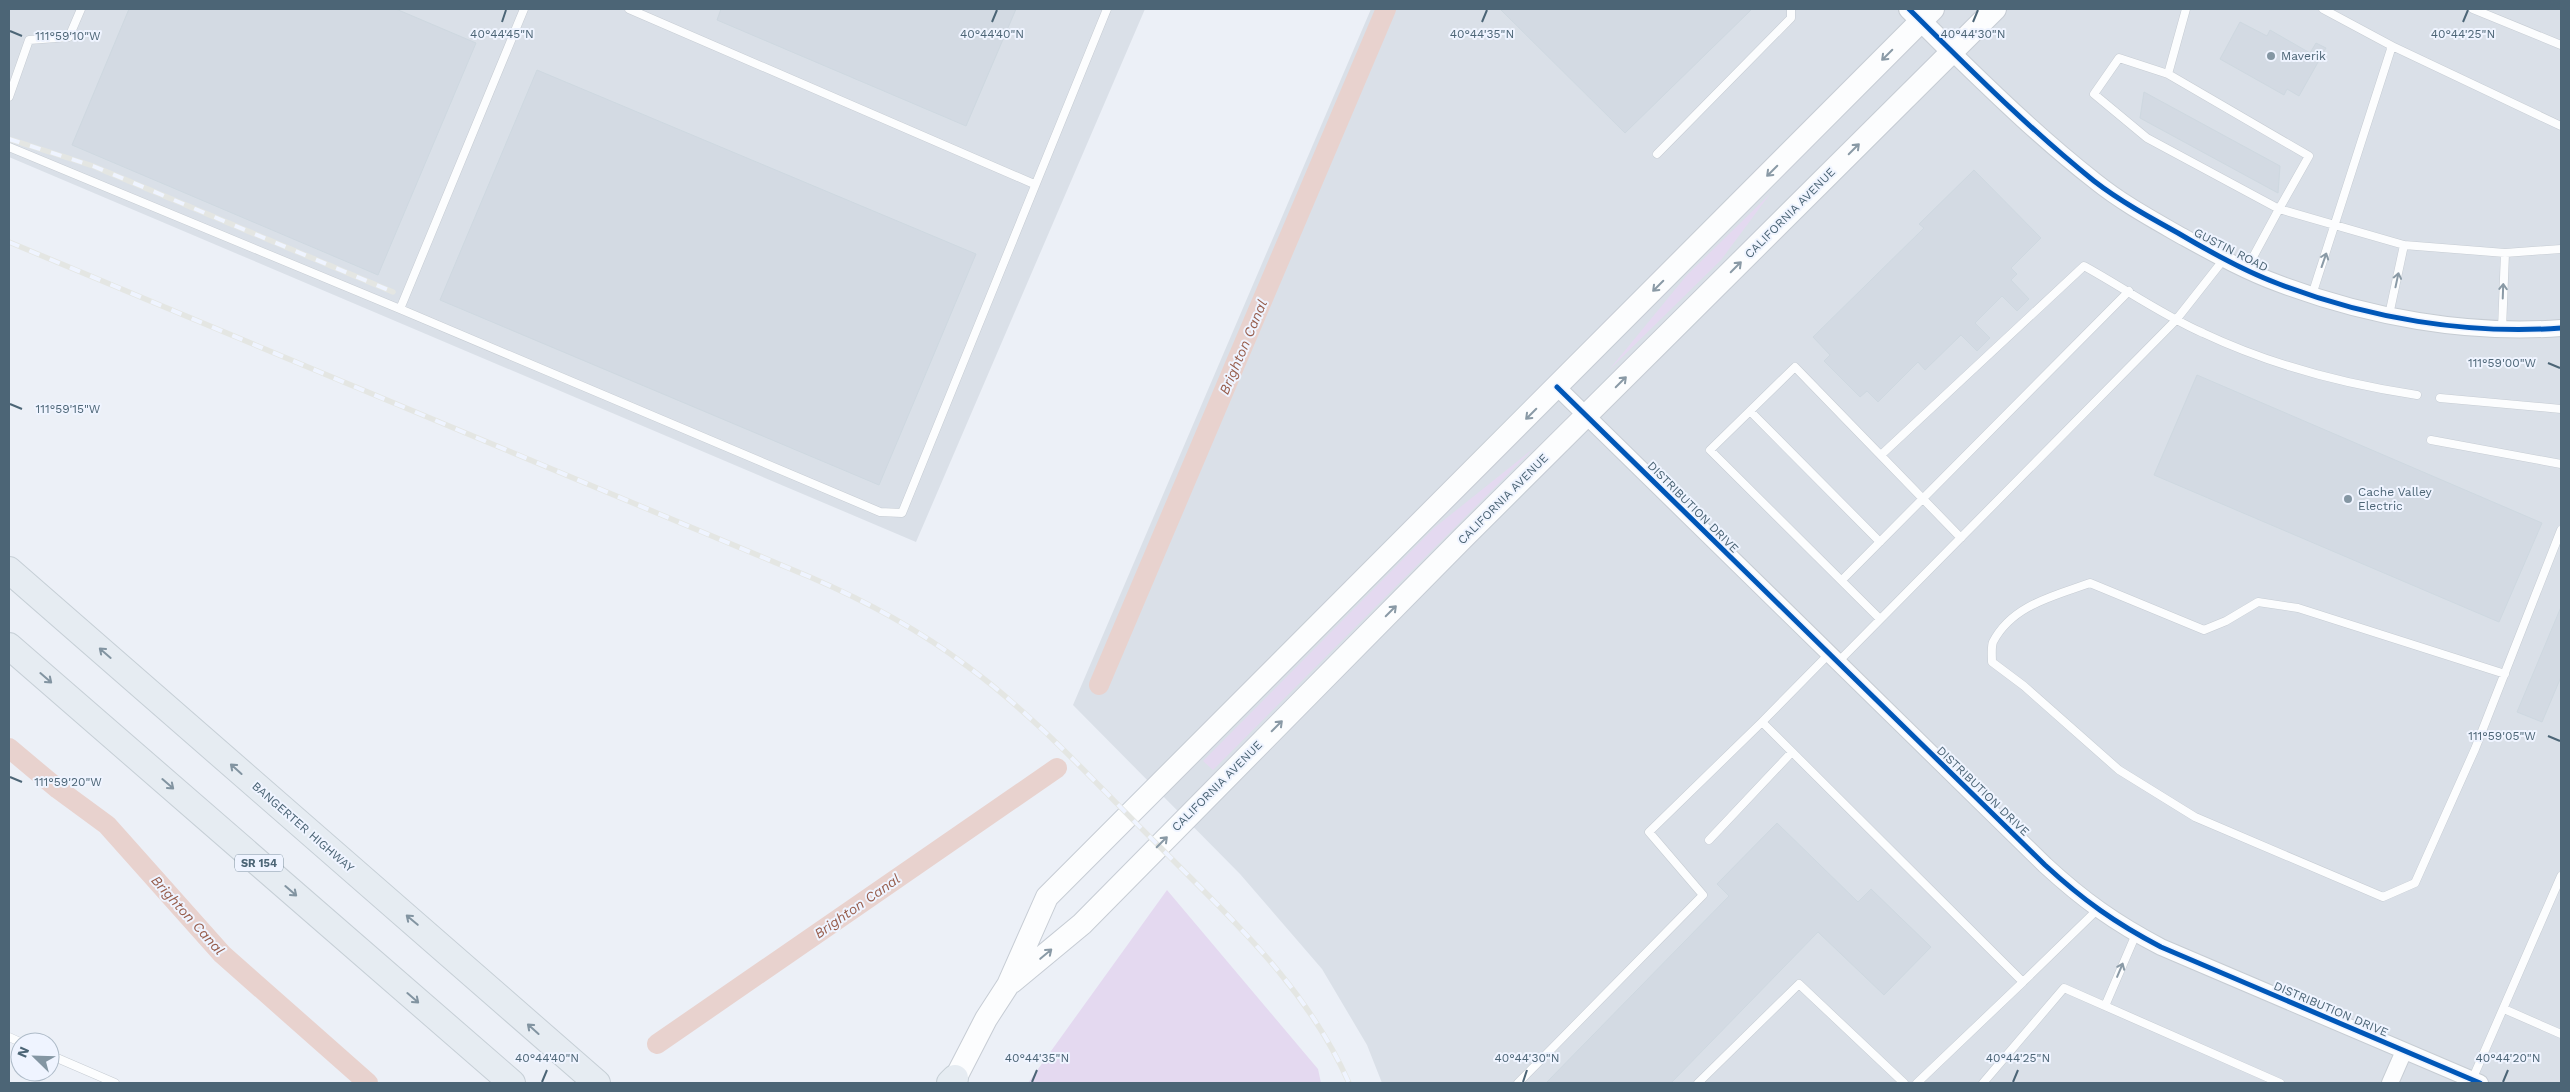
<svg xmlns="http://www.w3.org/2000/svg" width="2570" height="1092" font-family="'Work Sans',sans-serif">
<rect width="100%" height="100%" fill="#ecf0f7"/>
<path fill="#dae0e8" d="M9,9H1145L916,542L9,157Z
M1371,9H2561V1083H1382L1367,1045L1322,969L1240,874L1073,705Z"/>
<path fill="#e4d9f0" d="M1770,194L1721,260L1609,370L1687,275Z
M1534,448L1213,770L1203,761L1434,528Z
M1167,890L1318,1069L1321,1083H1028Z"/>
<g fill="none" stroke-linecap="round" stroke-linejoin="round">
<path stroke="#e8d2ce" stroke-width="20" d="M1099,685L1386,9
M9,748L58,789L107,825L222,954L368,1083
M657,1044L1057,768"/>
</g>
<path fill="#d3dae3" stroke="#ced8e0" d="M129,9H396L476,43L378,275L72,145Z
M721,9H1016L966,126L717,20Z
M1500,9H1752L1625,133Z
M2240,22L2267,36L2270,30L2310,53L2316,43L2326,48L2299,96L2287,89L2284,95L2220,59Z
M537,70L976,254L879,485L440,300Z
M2144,92L2280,166L2278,193L2140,118Z
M1974,170L2041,238L2011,268L2017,274L2011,280L2029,299L2017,311L2002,296L1975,323L1990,338L1977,351L1961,335L1925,370L1918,362L1878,402L1867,391L1860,397L1824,361L1830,355L1813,337L1924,228L1919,224Z
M2197,375L2542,523L2499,622L2154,475Z
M2561,607V677L2542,722L2517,712Z
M1777,823L1858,902L1871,889L1931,947L1884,995L1818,932L1671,1083H1546L1729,896L1717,884Z"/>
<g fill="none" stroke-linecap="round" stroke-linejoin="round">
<defs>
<path id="service" d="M629,9L1034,184
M2186,9L2168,74L2119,58L2094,94L2147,138L2279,209L2246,270
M2473,9L2561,45
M2392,46L2561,126
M2168,74L2309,156L2279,209L2404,245L2505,253L2561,249
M9,97L29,40L69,37L81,9
M9,147L400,309L880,512L902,513L1107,9
M1657,154L1791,18V9
M2312,295L2392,46L2323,9
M400,309L524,9
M2389,315L2404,245
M2502,329L2505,253
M2440,398L2561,409
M1750,411L1880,542
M2431,440L2561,464
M1881,455L2084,266C2124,288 2162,315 2203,333C2271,365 2343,384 2417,395
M1842,580L2129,291
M1880,619L1710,450L1795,367L1961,538
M1828,655L1762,722L2023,982L2097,910
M1837,663L2176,320L2224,259
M2505,674L2298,608L2258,602L2226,621L2204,630L2090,583C2054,596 2012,605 1993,642C1991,647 1992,656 1992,662L2024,686L2119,770L2195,817L2383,897L2415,883L2475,749L2561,530
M1709,840L1792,752
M2105,1006L2136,934
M2504,1009L2561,1034
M9,1037L20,1042
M50,1055L115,1083
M2472,1080L2561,876
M1518,1083L1703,895L1649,832L1762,722
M1698,1083L1799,984L1904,1083
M1917,1083L2023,982
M1983,1083L2064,988L2280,1083"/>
<path id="minor" d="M1952,52C1998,97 2045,142 2095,181C2121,202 2150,218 2178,234C2211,252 2244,271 2280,284C2368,317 2467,335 2561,328
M1557,387L2045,865C2083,900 2115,923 2161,947L2480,1083
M2390,1083L2404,1051"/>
<path id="tertiary" d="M1909,9L1952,52"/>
<path id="secondary" d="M1012,982L1082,924L1463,538L1995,9
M953,1083L986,1019L1008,985L1047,897L1933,9"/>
<path id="trunk" d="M9,570L597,1083
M9,646L512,1083
M950,1083L955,1078"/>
</defs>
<use href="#service" stroke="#c6ccd3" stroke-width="9"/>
<use href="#minor" stroke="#c6ccd3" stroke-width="18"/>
<use href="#tertiary" stroke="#c6ccd3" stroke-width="22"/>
<use href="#secondary" stroke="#c6ccd4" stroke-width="24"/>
<use href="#trunk" stroke="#c6cfd6" stroke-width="28"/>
<use href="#service" stroke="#fcfdfe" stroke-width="8"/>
<use href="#minor" stroke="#fcfdfe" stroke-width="16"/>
<use href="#tertiary" stroke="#fcfdfe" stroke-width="20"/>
<use href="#secondary" stroke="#fcfdfe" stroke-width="22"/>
<use href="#trunk" stroke="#e6ecf2" stroke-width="26"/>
<defs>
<path id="rail" d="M9,139L93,166L393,292
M9,242L810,577C866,601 919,630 967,666C1037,717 1100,788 1162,849C1235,923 1306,986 1349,1083"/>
</defs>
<use href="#rail" stroke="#e4e6e3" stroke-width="5.5"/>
<use href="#rail" stroke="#eff4ff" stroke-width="4" stroke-dasharray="11" stroke-linecap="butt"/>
<defs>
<path id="cycleway" d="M1909,9C1969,68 2028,128 2094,181C2120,201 2149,217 2178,233C2210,252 2244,271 2279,284C2367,318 2467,335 2561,328
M1557,387L2045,865C2083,900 2115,923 2161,947L2480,1083"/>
</defs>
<use href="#cycleway" stroke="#eff4ff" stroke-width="8"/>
<use href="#cycleway" stroke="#0057b8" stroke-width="5"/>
</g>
<defs><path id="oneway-shaft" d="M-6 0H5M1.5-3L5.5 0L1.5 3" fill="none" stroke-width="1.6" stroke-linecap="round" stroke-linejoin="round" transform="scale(1.25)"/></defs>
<g stroke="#8a9aa6">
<use href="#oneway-shaft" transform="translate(1887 55) rotate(135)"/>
<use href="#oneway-shaft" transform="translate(1854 149) rotate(-45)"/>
<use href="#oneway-shaft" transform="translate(1772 171) rotate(135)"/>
<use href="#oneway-shaft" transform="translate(2324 260) rotate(-71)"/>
<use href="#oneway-shaft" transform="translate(1736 267) rotate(-45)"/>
<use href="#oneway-shaft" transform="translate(2397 280) rotate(-78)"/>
<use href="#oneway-shaft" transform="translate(1658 286) rotate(135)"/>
<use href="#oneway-shaft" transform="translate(2503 291) rotate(-88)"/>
<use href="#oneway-shaft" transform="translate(1621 382) rotate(-45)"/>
<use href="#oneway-shaft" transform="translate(1531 414) rotate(135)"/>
<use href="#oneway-shaft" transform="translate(1391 611) rotate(-45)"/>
<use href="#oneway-shaft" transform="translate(1277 726) rotate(-45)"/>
<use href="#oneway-shaft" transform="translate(1162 842) rotate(-45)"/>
<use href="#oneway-shaft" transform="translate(1046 954) rotate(-40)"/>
<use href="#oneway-shaft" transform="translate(2120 970) rotate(-67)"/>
</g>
<g stroke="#8294a1">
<use href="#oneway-shaft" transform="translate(105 653) rotate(-139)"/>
<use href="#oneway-shaft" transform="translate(46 678) rotate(41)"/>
<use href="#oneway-shaft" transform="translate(236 769) rotate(-138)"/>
<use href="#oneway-shaft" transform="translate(168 784) rotate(41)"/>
<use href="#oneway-shaft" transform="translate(291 891) rotate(41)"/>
<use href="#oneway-shaft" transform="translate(412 920) rotate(-140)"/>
<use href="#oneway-shaft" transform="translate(413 998) rotate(41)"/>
<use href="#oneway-shaft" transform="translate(533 1029) rotate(-138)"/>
</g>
<path fill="none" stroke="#4c6576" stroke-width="2" d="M502,22L506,10M992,22L997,10M1482,22L1487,10M1973,22L1978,10M2463,22L2468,10M10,31L22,36M2548,363L2560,368M10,404L22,409M2548,736L2560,741M10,777L22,782M542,1082L547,1070M1032,1082L1037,1070M1523,1082L1527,1070M2013,1082L2018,1070M2503,1082L2508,1070"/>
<g fill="#8496a3" stroke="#eff4ff" stroke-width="2">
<circle cx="2271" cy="56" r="5"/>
<circle cx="2348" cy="499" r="5"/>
</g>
<g text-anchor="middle" stroke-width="4" stroke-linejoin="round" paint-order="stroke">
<rect fill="#eff4ff" stroke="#7d909f" stroke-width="1" x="235" y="854.5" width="48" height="17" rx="4"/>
<g font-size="11" font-weight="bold" fill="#4c6576">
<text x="259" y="867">SR 154</text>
</g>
<g font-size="12" fill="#4c6576" stroke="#eff4ff" text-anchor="start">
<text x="2281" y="60">Maverik</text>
<text x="2358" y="496">Cache Valley<tspan x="2358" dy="14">Electric</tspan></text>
</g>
<g font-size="12" fill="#4c6576" stroke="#eff4ff">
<text transform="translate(1790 213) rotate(-45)" y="4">CALIFORNIA AVENUE</text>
<text transform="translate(2231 250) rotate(27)" y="4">GUSTIN ROAD</text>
<text transform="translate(1503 499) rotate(-45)" y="4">CALIFORNIA AVENUE</text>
<text transform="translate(1693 507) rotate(45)" y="4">DISTRIBUTION DRIVE</text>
<text transform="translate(1217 786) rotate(-45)" y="4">CALIFORNIA AVENUE</text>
<text transform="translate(1983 791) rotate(44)" y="4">DISTRIBUTION DRIVE</text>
<text transform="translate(303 827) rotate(41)" y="4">BANGERTER HIGHWAY</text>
<text transform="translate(2331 1009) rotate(23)" y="4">DISTRIBUTION DRIVE</text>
</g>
<g font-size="14" font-style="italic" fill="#975d4c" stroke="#eff4ff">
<text transform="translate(1243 347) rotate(-67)" y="5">Brighton Canal</text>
<text transform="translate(857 906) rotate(-35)" y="5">Brighton Canal</text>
<text transform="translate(188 915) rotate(48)" y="5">Brighton Canal</text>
</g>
</g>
<g font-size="12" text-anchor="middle" fill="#4c6576" stroke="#eff4ff" stroke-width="4" stroke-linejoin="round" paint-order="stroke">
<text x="1973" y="38">40°44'30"N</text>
<text x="2463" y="38">40°44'25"N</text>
<text x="502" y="38">40°44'45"N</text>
<text x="992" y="38">40°44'40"N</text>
<text x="1482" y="38">40°44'35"N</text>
<text x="68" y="40">111°59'10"W</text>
<text x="2502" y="367">111°59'00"W</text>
<text x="68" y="413">111°59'15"W</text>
<text x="2502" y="740">111°59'05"W</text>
<text x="68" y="786">111°59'20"W</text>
<text x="547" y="1062">40°44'40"N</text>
<text x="1037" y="1062">40°44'35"N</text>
<text x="1527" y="1062">40°44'30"N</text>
<text x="2018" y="1062">40°44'25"N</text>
<text x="2508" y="1062">40°44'20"N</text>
</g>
<rect width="2570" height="1092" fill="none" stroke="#4c6576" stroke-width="20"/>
<g transform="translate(35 1057) rotate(293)"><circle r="24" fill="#eff4ff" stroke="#aebbc8"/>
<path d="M0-4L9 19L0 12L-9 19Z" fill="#8496a3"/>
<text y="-8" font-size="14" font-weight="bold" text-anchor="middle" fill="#4c6576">N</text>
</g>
</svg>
